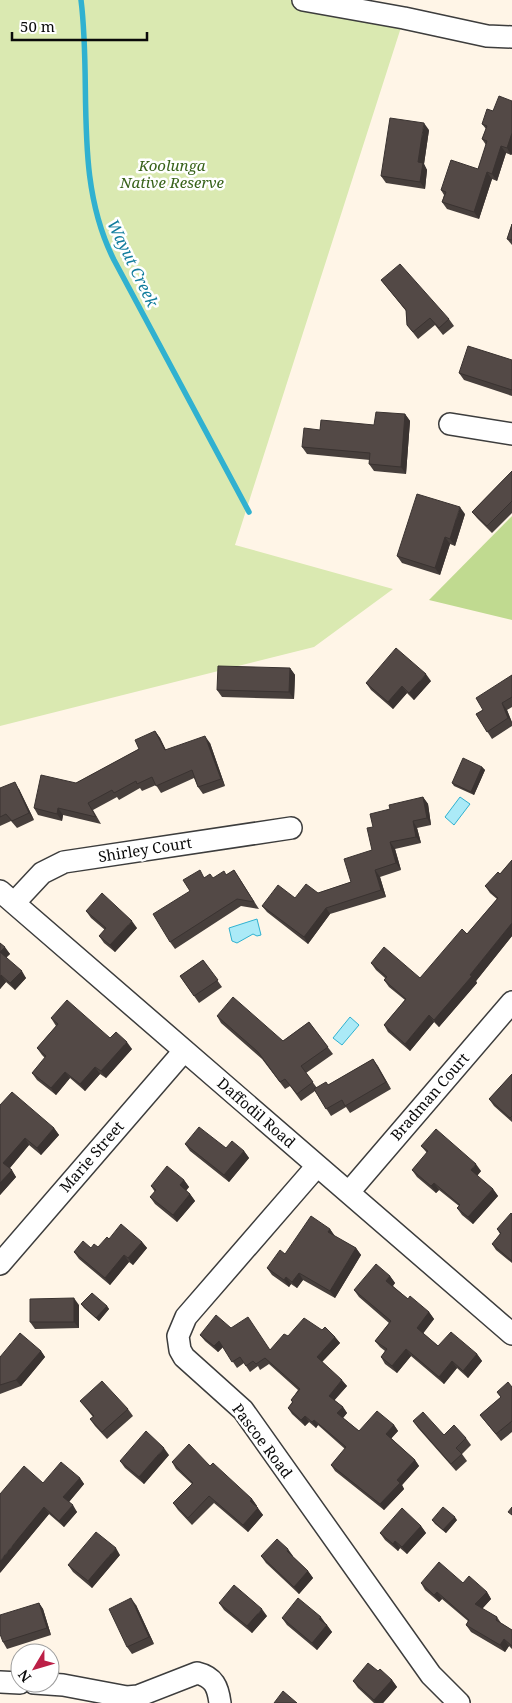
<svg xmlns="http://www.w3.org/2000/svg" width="512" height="1703" font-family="'Noto Serif',serif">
<rect width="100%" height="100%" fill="#fff5e7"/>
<path fill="#dae9b1" d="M0,0H303L404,18L235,545L393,589L314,647L0,726Z"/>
<path fill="#c0da90" d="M512,516V620L429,600Z"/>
<path fill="#abeaf7" stroke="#30b1d0" d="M460,797L470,804L454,825L445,817Z
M257,919L261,935L257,936L253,934L237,943L232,941L229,928Z
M350,1017L359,1025L342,1045L333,1038Z"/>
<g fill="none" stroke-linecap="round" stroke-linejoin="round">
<path stroke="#30b1d0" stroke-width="5.5" d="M81,0C92,87 73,179 114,260L249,512"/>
<defs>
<path id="minor" d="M303,0L404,18L487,36L512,37
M450,424L512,434
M0,891L512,1334
M14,903L42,873L64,862L291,828
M317,1166L186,1317L178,1336L180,1350L184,1357L243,1410L431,1675L459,1703
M349,1192L512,1002
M0,1264L184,1051
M0,1682L20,1683
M34,1683L63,1685L127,1697L138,1696L197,1673C214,1677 218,1687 220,1703"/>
</defs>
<use href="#minor" stroke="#3d3d3d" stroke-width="24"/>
<use href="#minor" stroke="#fff" stroke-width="21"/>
</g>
<path fill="#473f3c" d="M512,101V154L511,155L506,153L497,181L492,179L479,219L447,209L442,202L444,195L441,190L478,169L486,145L482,139L486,129L482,124L493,111Z
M429,130L424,164L427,170L425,189L386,183L381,176Z
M512,224V245L507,239Z
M381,280L449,319L454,326L443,335L435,325L418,339L407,325L406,311Z
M512,360V396L464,380L459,373Z
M405,414L410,421L406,474L374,471L369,464L370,460L307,454L302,447L320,430L374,425Z
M512,471V513L492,533L477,518L472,512Z
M465,514L455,546L450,544L440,575L402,563L397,556Z
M290,668L295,675L294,699L222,697L217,690Z
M512,675V707L507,710L512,722V726L492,739L476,714L483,710Z
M431,681L414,700L407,693L393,709L371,690L366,683Z
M155,731L160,738L166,750L210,743L225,786L203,794L198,787L194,778L161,793L156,785L142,791L140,788L119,800L117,797L93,810L101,824L63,815L62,821L38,815L34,808L76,783L139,749Z
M482,767L485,770L474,795L454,786L452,783Z
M0,788L19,789L34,820L17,828L11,821L0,826Z
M423,797L428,804L431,825L417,828L421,843L395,849L401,870L380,877L386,897L330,914L308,944L267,912L262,906L318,893L351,882L372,850L373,827L390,809Z
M512,860V936L476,981L477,983L439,1027L434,1022L410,1051L388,1032L384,1025L405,1000L389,987L384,980L385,978L376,970L371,963L420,978L467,934L497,899L490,893L485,886L500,874Z
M234,870L259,909L241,906L175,949L170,942L190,891L205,877L213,878L226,875Z
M86,911L137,928L115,952L104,943L99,936L105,930L91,918Z
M0,943L10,954L6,957L26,978L15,990L6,982L0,989Z
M203,960L222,987L199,1003L180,976Z
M217,1016L283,1041L309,1022L333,1054L306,1073L317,1088L328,1085L373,1059L391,1089L350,1113L346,1107L331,1116L315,1091L301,1101L290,1086L285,1089L262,1059L221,1023Z
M51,1018L110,1038L132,1049L106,1078L100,1074L85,1091L70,1078L56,1095L37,1080L32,1073L45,1058L42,1055L37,1048L56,1026Z
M512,1074V1122L494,1106L489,1099Z
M0,1105L54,1128L59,1135L41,1155L29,1145L10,1168L16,1177L0,1195Z
M185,1144L244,1151L249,1158L229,1182L190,1151Z
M421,1146L481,1171L477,1176L493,1189L498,1196L473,1224L462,1215L457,1208L459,1206L439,1190L436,1193L417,1177L412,1170L427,1153Z
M184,1180L189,1187L186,1191L190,1194L195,1201L177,1222L155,1204L150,1197L155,1192L151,1186Z
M512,1214V1263L496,1250L492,1244L500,1234L497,1229Z
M330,1229L334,1236L356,1248L361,1255L335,1298L303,1280L297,1288L291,1284L289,1287L272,1275L267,1268L285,1254Z
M109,1239L142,1242L147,1248L133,1265L129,1262L110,1285L79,1259L74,1252L91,1248L98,1247Z
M390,1276L395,1283L393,1286L408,1299L429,1312L434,1319L423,1333L438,1346L477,1354L482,1361L468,1378L457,1368L444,1384L411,1356L397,1373L385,1364L381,1357L385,1351L380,1347L375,1341L389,1323L359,1297L354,1290Z
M81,1304L107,1306L109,1309L99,1321L84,1308Z
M79,1305V1328L35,1329L30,1322Z
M231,1328L270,1350L288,1336L322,1330L335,1337L340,1343L322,1362L347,1386L334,1400L343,1407L347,1413L343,1418L359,1431L394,1425L398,1431L391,1438L415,1460L419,1466L402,1485L404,1489L384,1510L335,1471L331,1465L345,1449L318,1425L316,1428L309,1422L305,1426L292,1414L288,1408L292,1402L291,1400L298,1390L269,1364L260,1370L258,1366L250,1372L244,1363L237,1368L223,1347L218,1352L205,1341L200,1335Z
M41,1351L45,1357L21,1386L0,1394V1357Z
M512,1387V1432L501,1441L480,1415L501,1397L497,1392Z
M80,1401L128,1409L133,1416L107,1439L95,1426L90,1419L93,1417Z
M413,1421L444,1435L466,1438L471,1445L462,1454L467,1461L456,1471L418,1428Z
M169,1455L144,1484L125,1468L120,1461Z
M172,1462L210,1466L252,1499L257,1506L256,1507L263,1515L248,1532L214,1503L192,1525L178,1510L173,1503L192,1484L176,1469Z
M80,1478L84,1484L69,1502L77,1512L64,1527L49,1514L0,1573L43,1483Z
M432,1520H457L446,1533L435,1524Z
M421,1526L426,1533L407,1554L400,1548L398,1551L385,1540L380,1533Z
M120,1555L92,1588L73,1572L68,1565Z
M261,1556H293V1557L308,1571L313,1578L299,1594L266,1563Z
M421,1583H463L487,1592L491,1599L482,1609L497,1617L501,1623L512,1630V1649L509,1646L505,1652L471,1632L466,1625L468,1621L442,1599L439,1602L425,1590Z
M39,1603L43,1609L51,1635L7,1649L3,1642Z
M219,1603L267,1616L252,1633L224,1610Z
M136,1605L154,1644L132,1654L127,1647Z
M282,1618L326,1624L332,1632L317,1650L287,1625Z
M378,1671L392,1680L397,1687L383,1703H374L358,1688L353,1681Z"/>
<path fill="#3a3331" d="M424,123L429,130L424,164L427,170L425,189L420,182L418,162Z
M512,133V154L511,155L507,148Z
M501,146L506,153L497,181L492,174Z
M487,172L492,179L479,219L474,212Z
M405,414L410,421L406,474L401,467Z
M460,507L465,514L455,546L450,539Z
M445,537L450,544L440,575L435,568Z
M290,668L295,675L294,699L289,692Z
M426,674L431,681L414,700L409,693Z
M402,686L407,693L393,709L388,702Z
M502,703L507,710L512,723L508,718Z
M155,731L160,738L169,757L165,750Z
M205,736L210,743L225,786L221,779Z
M482,767L485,770L474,795L471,792Z
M15,782L19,789L34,820L29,813Z
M423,797L428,804L431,825L427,818Z
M58,808L63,815L62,821L57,814Z
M413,821L417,828L421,843L416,837Z
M390,842L395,849L401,870L396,863Z
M375,870L380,877L386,897L381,890Z
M326,908L330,914L308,944L304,937Z
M132,921L137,928L115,952L110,945Z
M512,923V936L476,981L477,983L439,1027L434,1020Z
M5,947L10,954L5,959L0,952Z
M22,971L26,978L15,990L10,983Z
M1,975L6,982L0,989V977Z
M429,1015L434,1022L410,1051L405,1044Z
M127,1042L132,1049L106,1078L101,1071Z
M373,1059L378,1066L391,1089L386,1082Z
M95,1067L100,1074L85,1091L80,1084Z
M65,1072L70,1078L56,1095L51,1088Z
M54,1128L59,1135L41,1155L37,1148Z
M25,1138L29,1145L8,1170L3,1163Z
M244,1151L249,1158L229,1182L224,1175Z
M476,1164L481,1171L476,1177L471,1170Z
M12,1170L16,1177L0,1195V1183Z
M184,1180L189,1187L184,1192L180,1185Z
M434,1183L439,1190L436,1193L431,1186Z
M493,1189L498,1196L473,1224L468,1217Z
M190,1194L195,1201L177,1222L173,1215Z
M330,1229L335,1236L328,1232Z
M142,1242L147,1248L133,1265L128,1258Z
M356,1248L361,1255L335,1298L330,1291Z
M124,1255L129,1262L110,1285L105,1278Z
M299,1273L303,1280L297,1288L292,1282Z
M390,1276L395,1283L391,1288L386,1281Z
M286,1277L291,1284L289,1287L284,1280Z
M74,1298L79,1305V1328L74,1322Z
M107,1306L109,1309L99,1321L96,1318Z
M429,1312L434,1319L422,1335L417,1328Z
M335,1337L340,1343L321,1363L317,1357Z
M219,1341L223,1347L218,1352L214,1346Z
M406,1349L411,1356L397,1373L392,1366Z
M41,1351L45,1357L21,1386L16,1380Z
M477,1354L482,1361L468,1378L463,1371Z
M452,1361L457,1368L444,1384L439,1377Z
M342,1380L347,1386L333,1402L329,1396Z
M343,1407L347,1413L342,1419L337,1413Z
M305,1416L309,1422L305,1426L301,1420Z
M314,1420L318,1425L316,1428L312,1422Z
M394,1425L398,1431L390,1440L386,1434Z
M164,1448L169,1455L144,1484L139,1477Z
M415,1460L419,1466L402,1485L404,1489L384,1510L380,1504L397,1480Z
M80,1478L84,1484L68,1503L63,1497Z
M252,1499L257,1506L255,1508L250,1501Z
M73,1505L77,1512L64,1527L59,1521Z
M44,1507L49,1514L0,1573V1561Z
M258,1508L263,1515L248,1532L243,1525Z
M455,1517L457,1520L446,1533L443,1530Z
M421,1526L426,1533L407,1554L402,1547Z
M395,1541L400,1548L398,1551L393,1544Z
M116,1548L120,1555L92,1588L88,1581Z
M288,1549L293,1556L291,1558L287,1551Z
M308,1571L313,1578L299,1594L294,1587Z
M437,1592L442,1599L439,1602L434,1595Z
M487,1592L491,1599L480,1611L475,1604Z
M131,1598L136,1605L154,1644L149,1637Z
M39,1603L43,1609L51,1635L47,1628Z
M262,1609L267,1616L252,1633L247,1626Z
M321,1617L326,1624L324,1626L319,1619Z
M327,1625L332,1632L317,1650L312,1643Z
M504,1639L509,1646L505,1652L500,1645Z
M392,1680L397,1687L383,1703H376L374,1700Z"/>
<path fill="#534946" stroke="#3a3331" d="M499,96L512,101V133L507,148L501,146L492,174L487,172L474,212L442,202L446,192L441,190L451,160L478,169L487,141L482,139L487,126L482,124L487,109L493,111Z
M390,118L424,123L418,162L423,163L420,182L381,176Z
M512,224V240L507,239Z
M400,264L449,319L439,328L430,318L413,332L407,325L406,310L381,280Z
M468,346L512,360V390L459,373Z
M376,412L405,414L401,467L369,464L370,453L302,447L304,428L320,430L321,420L374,425Z
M512,471V501L487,526L472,512Z
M417,494L460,507L450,539L445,537L435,568L397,556Z
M396,648L426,674L409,693L402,686L388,702L366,683Z
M218,666L290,668L289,692L217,690Z
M512,675V697L502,703L508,718L487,732L476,714L483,710L476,698Z
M155,731L165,750L205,736L221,779L198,787L192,770L156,786L152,777L137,784L136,781L114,793L112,790L88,803L96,817L58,808L57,814L34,808L41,775L76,783L139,749L135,740Z
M463,758L482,767L471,792L452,783Z
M15,782L29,813L12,821L6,814L0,817V788Z
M423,797L427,818L413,821L416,837L390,842L396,863L375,870L381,890L326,908L304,937L262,906L278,885L295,898L306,884L318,893L351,882L344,859L372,850L367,828L373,827L370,814L390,809L389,805Z
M512,860V923L470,975L472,976L434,1020L429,1015L405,1044L384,1025L406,999L384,980L387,977L371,963L384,947L420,978L462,929L467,934L498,898L485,886L498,872L500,874Z
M200,870L204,878L210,874L213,878L224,871L226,875L234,870L254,902L237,899L170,942L153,914L190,891L183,880Z
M102,893L132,921L110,945L99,936L106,928L86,911Z
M0,943L5,947L0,952L22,971L10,983L1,975L0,977Z
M203,960L218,980L194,996L180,976Z
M233,997L283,1041L309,1022L328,1047L301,1066L313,1082L297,1094L285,1079L280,1082L258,1052L217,1016Z
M67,1000L110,1038L116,1032L127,1042L101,1071L95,1067L80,1084L65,1072L51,1088L32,1073L46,1056L37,1048L58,1024L51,1018Z
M373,1059L386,1082L345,1106L342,1100L326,1109L314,1089L326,1082L328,1085Z
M512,1074V1116L510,1118L489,1099Z
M12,1092L54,1128L37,1148L25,1138L3,1163L12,1170L0,1183V1105Z
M199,1127L226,1148L232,1141L244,1151L224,1175L185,1144Z
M436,1129L476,1164L471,1170L493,1189L468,1217L457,1208L460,1205L434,1183L431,1186L412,1170L428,1151L421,1146Z
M167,1166L184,1180L180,1185L190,1194L173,1215L150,1197L156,1190L151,1186Z
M511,1213L512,1214V1261L492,1244L501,1233L497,1229Z
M311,1216L330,1229L328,1232L356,1248L330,1291L299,1273L292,1282L286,1277L284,1280L267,1268L280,1250L285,1254Z
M121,1224L142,1242L128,1258L124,1255L105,1278L74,1252L83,1241L91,1248L94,1244L98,1247L107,1237L109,1239Z
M376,1264L390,1276L386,1281L408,1299L410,1296L429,1312L417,1328L438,1346L451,1332L477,1354L463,1371L452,1361L439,1377L406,1349L392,1366L381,1357L387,1349L375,1341L391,1321L354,1290Z
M92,1293L107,1306L96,1318L81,1304Z
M74,1298V1322H30V1299Z
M216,1315L231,1328L248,1317L270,1350L284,1334L288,1336L304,1318L322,1330L325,1327L335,1337L317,1357L342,1380L329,1396L343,1407L337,1413L359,1431L377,1411L394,1425L386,1434L415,1460L397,1480L400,1483L380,1504L331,1465L346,1447L314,1420L312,1422L305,1416L301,1420L288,1408L293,1402L291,1400L300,1389L265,1358L256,1364L253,1361L246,1366L240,1357L232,1362L219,1341L214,1346L200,1335Z
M20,1333L41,1351L16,1380L0,1385V1357Z
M102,1381L128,1409L102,1432L90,1419L94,1416L80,1401Z
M508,1382L512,1387V1421L496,1434L480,1415L501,1397L497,1392Z
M423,1412L444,1435L454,1425L466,1438L456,1448L462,1454L451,1464L413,1421Z
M146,1431L164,1448L139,1477L120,1461Z
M189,1444L210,1466L213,1463L252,1499L250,1501L258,1508L243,1525L209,1496L188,1518L173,1503L193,1483L172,1462Z
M61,1462L80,1478L63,1497L73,1505L59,1521L44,1507L0,1561V1494L24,1466L43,1483Z
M443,1507L455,1517L443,1530L432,1520Z
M512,1507V1515L508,1512Z
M402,1508L421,1526L402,1547L395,1541L393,1544L380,1533Z
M96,1532L116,1548L88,1581L68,1565Z
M277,1539L288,1549L287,1551L308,1571L294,1587L261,1556Z
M439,1562L463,1583L469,1576L487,1592L475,1604L497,1617L496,1620L512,1630V1646L504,1639L500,1645L466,1625L469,1620L437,1592L434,1595L421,1583Z
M234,1585L262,1609L247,1626L219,1603Z
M131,1598L149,1637L127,1647L109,1609Z
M298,1598L321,1617L319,1619L327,1625L312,1643L282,1618Z
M39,1603L47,1628L3,1642L0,1634V1615Z
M368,1663L378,1671L380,1669L392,1680L374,1700L353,1681Z
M283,1691L297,1703H274Z"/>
<g text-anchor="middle" stroke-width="5" stroke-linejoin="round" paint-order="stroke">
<g font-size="15" font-style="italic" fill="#38621a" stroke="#fff">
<text x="172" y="171">Koolunga<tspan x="172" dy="17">Native Reserve</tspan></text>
</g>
<g font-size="15" fill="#0a0a0a" stroke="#fff">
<text transform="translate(145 850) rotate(-9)" y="5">Shirley Court</text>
<text transform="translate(430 1097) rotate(-49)" y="5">Bradman Court</text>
<text transform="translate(256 1113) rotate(41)" y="5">Daffodil Road</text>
<text transform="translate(92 1157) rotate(-49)" y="5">Marie Street</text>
<text transform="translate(262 1441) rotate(53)" y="5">Pascoe Road</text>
</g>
<g font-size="16" font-style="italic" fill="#127d9d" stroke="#fff">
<text transform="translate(133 263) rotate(64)" y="6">Wayut Creek</text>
</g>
</g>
<g transform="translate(35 1668) rotate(232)"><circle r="24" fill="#ffffff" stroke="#9d9d9d"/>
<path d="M0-4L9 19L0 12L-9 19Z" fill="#bc2047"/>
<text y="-8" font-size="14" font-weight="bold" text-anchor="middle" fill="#0a0a0a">N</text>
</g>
<path d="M12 32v8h135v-8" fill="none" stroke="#0a0a0a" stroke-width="2.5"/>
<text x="20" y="32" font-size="15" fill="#0a0a0a" stroke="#ffffff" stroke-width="4" paint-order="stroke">50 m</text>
</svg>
